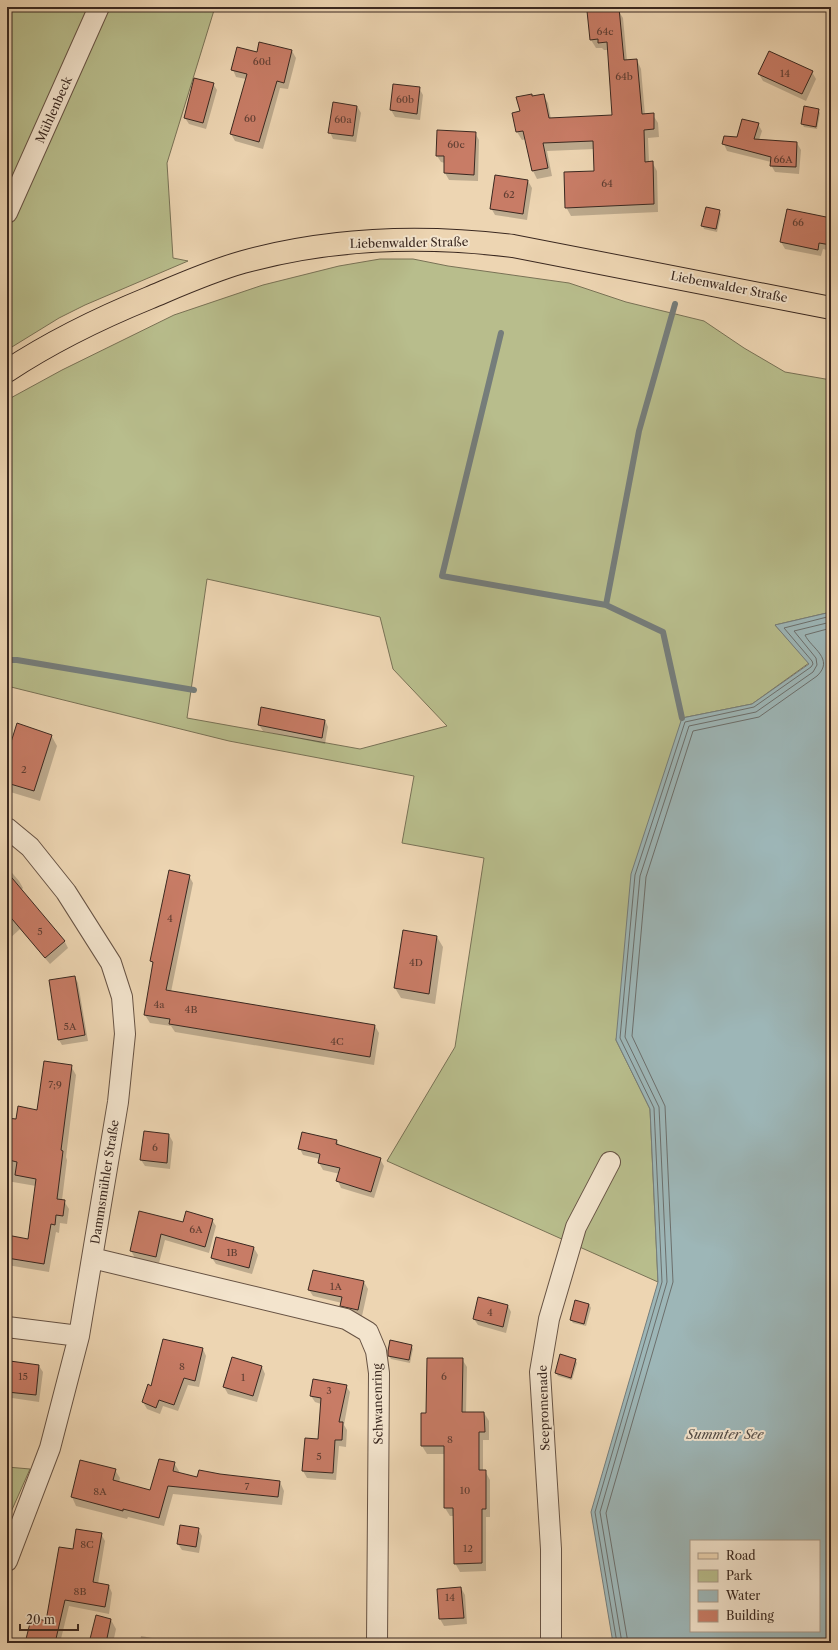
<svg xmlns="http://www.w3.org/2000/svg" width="838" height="1650" font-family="'Libre Caslon Text',serif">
<rect width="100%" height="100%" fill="#edd5b2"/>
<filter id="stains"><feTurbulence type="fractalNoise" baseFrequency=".005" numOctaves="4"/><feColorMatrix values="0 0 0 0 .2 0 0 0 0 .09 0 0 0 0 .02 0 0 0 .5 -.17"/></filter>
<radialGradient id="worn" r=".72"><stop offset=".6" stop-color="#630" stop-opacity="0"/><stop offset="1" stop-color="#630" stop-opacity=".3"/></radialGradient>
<path fill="#b8bd8c" stroke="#797256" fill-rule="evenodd" d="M7,7H215L167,163L173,258L188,261L85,305L59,318L7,350Z
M380,259H413L448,266L569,283L626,302L704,321L744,348L785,372L831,380V612L775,625L809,663L752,704L682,718L616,1040L650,1109L658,1282L387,1161L455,1047L484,858L402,843L414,776L229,741L7,686V400L62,370L174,315L263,285L339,266ZM207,579L380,617L393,669L447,726L360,749L187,718Z
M7,1467L30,1469L7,1521Z"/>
<path fill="#9db6b7" stroke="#757d7b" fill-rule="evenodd" d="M831,612V1643H613L591,1512L658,1282L650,1109L616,1040L631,874L682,718L752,704L809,664L775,625ZM691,1541H819V1631H691Z"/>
<path fill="#0003" d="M618,10L623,18L627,61L637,60L641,69L645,115H653L658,123L659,137L648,138L649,162H652L657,171L658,212L571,216L566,207L595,172V149L547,151L552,176L537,179L533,171L526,139L522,140L517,132L513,113L521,112L533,97L543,95L548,103L551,119L613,116L609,50H604L602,48H596L591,40L590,24Z
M292,51L296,58L288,89L280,88L263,149L235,141L231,134L246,79L236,77L233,70L257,53Z
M812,72L816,79L806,101L763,81L759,74Z
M213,84L217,90L206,129L189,124L185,118Z
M394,85L419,88L423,95L420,120L395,117L391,110Z
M357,106L361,113L356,142L333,139L330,132Z
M818,110L820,113L817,129L804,127L802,124Z
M758,124L762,131L759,140L797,143L801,150L799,174L775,172L771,165V162L727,151L724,144L737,138Z
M475,133L479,140L478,181L449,180L445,173V163L441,162L437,156Z
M528,181L532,188L527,220L495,215L491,208Z
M719,211L721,214L717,232L704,229L702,225Z
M831,219V251L823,249L821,256L785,249L781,242Z
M325,720L328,727L325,744L263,731L259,725Z
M51,735L57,746L40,801L7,791V758Z
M7,867L19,881L23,888L21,890L65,942L68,948L50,964L20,929L7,941Z
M189,876L193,883L171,992L375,1026L379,1033L374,1065L175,1032L171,1026L150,1023L145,1015L154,965L151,961Z
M437,937L443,947L435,1004L401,998L395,988Z
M75,977L78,983L88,1041L62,1045L59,1040L50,981Z
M71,1066L76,1075L66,1157L67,1160L62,1200L64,1201L69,1209L67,1224L60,1223L59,1233L56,1232L49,1272L7,1265V1236L29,1240L36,1186L7,1181V1119L17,1120L38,1111Z
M169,1135L173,1142L170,1169L145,1166L141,1160Z
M337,1141L340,1147L380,1159L384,1166L374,1198L341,1188L338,1181L340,1174L323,1170L319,1163L320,1159L303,1155L300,1149Z
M140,1212L184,1223L212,1220L216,1226L209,1253L165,1240L159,1263L135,1258L131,1251Z
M254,1248L258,1255L252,1274L216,1264L212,1258Z
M364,1282L368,1289L362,1316L345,1312L341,1306L342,1303L313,1296L309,1290Z
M589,1304L591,1308L586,1326L573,1323L571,1320Z
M508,1306L511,1312L506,1333L478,1325L474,1319Z
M411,1345L413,1349L410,1363L391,1359L389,1356Z
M203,1349L206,1356L199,1387L188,1385L178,1411L163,1406L160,1414L147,1409L143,1402L148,1386L152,1387Z
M462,1359L467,1367L466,1413H484L489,1421V1440H483V1471H485L490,1480V1517H486V1571L460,1572L455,1563V1516H450L445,1508V1454H427L422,1446L427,1414Z
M575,1360L577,1363L572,1380L558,1376L556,1373Z
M39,1366L43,1372L39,1402L12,1398L8,1392Z
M262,1367L265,1374L257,1402L228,1394L224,1387Z
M346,1386L350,1392L344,1425L347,1430L346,1447L339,1446L336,1480L307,1478L303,1471L318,1440L321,1404L315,1402L311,1396Z
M81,1461L115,1470L120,1478L119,1483L151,1491L174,1463L179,1471V1473L197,1478L220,1475L280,1482L284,1491L282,1505L173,1494L164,1526L128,1517L127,1519L76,1506L72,1497Z
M198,1529L202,1536L199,1553L182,1550L178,1544Z
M101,1534L105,1541L98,1584L109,1586L112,1593L109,1614L69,1606L60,1643H27L47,1622L73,1551Z
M461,1588L465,1595L467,1624L444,1626L440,1619Z
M111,1620L116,1629L113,1643H90Z
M141,1636L169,1641L170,1643H140Z"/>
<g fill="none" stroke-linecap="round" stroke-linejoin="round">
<path stroke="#6c6f6c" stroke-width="1" d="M617,1643L595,1512L662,1282L654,1108L620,1038L635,875L685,722L754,707L811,667L813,664L812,661L784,628L831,616
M622,1643L600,1512L667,1282L659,1107L625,1037L640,876L689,726L756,712L813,672L817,665L816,658L794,631L831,622
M628,1643L606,1513L673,1282L665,1106L632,1036L646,877L693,731L759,717L817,676C835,659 811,648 805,635L831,628"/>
<path stroke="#757d7b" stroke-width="6" d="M675,304L639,431L606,605L663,632L682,718
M501,333L442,576L606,605
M7,660H17L194,690"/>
</g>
<path fill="#c87c66" stroke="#3a2820" d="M619,8L624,60L637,59L642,114L654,113V129L644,130L645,162L653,161L654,204L565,208L564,172L594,171L593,141L543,143L548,168L532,171L523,131L516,132L512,113L520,111L516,97L532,94V96L544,94L549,118L612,115L607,42L598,43V39L590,40L587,11Z
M259,42L292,50L284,83L277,81L259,142L230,134L247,74L231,70L237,47L257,52Z
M769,51L813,71L802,94L758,74Z
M194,78L214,83L203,123L184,118Z
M393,84L420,87L417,114L390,110Z
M333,102L357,106L353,136L328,133Z
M804,106L819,109L816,127L801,124Z
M742,119L759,123L754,139L797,142L796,167L770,166L771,157L722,144L724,136L737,137Z
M437,130L476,132L474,175L444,173V156H436Z
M495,175L528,180L523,214L490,209Z
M706,207L720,210L716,229L701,226Z
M787,209L831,218V245L819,243L818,250L780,242Z
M261,707L325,720L322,738L258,725Z
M17,723L52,735L34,791L7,783V755Z
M169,870L190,875L166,990L375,1025L370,1057L169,1024L170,1019L144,1015L153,962L150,961Z
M7,872L65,941L45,958L7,913Z
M403,930L437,936L429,994L394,988Z
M75,976L85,1035L58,1040L49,980Z
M44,1061L72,1065L61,1150L63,1151L57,1199L65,1200L63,1216L56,1215L55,1225L51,1224L44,1264L7,1258V1235L28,1239L36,1179L15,1175L17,1162L9,1160L11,1147L7,1146V1118L16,1119L18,1106L37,1110Z
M144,1131L169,1134L167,1163L140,1160Z
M302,1132L337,1140L336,1144L381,1158L371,1192L336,1181L340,1168L318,1163L320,1154L298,1149Z
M139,1211L183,1222L186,1211L213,1219L205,1247L161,1234L156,1257L130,1251Z
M216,1237L254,1247L249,1268L211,1258Z
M313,1270L364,1281L358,1310L340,1306L342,1297L308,1290Z
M478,1297L508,1305L503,1327L473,1319Z
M575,1300L589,1304L584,1324L570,1320Z
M163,1339L203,1348L195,1381L184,1378L174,1405L159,1400L156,1408L142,1402L148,1384L151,1386Z
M390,1340L412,1345L409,1360L388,1356V1351Z
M560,1354L576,1359L571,1378L555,1373Z
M232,1357L262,1366L253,1396L223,1387Z
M427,1358H463L462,1412H484L485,1432H479V1470H486V1509H482V1563L454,1564L453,1508H444V1446H421V1413H426Z
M10,1361L39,1365L36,1395L7,1392Z
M313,1379L347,1385L339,1422H343L342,1440H335L333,1473L302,1471L305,1438L318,1439L321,1398L310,1396Z
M159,1459L175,1462L173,1471L197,1477L199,1470L220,1474L280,1481L278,1497L168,1486L159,1518L123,1509V1511L71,1497L80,1460L116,1469L113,1480L150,1490Z
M180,1525L199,1528L196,1547L177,1544Z
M76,1529L102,1533L93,1582L109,1585L105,1607L65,1600L55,1643H25L30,1623L34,1624L35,1618L46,1621L59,1547L73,1549Z
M461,1587L464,1618L439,1619L437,1589Z
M96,1615L111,1619L106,1643H89Z"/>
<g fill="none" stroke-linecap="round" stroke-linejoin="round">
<defs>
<path id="minor" d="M7,213L99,7
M7,828L30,847L66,892L111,963L122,997L125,1034L118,1102L79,1336L50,1448L7,1561
M92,1258L346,1319L368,1332L376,1351L379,1373L377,1643
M7,1327L79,1336
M551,1643V1549L540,1372L549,1319L576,1227L610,1162"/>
<path id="major" d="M7,371C51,342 100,318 149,298C180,285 211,271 243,262C330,238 423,235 513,246L831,308"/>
</defs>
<use href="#minor" stroke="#675344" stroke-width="22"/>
<use href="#major" stroke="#3a2820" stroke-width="24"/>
<use href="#minor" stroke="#f3e4cd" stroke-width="20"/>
<use href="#major" stroke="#edd5b2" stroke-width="22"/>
</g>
<g text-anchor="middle" stroke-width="4" stroke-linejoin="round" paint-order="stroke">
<g font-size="10" fill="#5e3d32">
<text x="605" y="35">64c</text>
<text x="262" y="65">60d</text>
<text x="785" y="77">14</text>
<text x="624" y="80">64b</text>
<text x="405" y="103">60b</text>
<text x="250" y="122">60</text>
<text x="343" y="123">60a</text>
<text x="456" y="148">60c</text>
<text x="783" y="163">66A</text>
<text x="607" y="187">64</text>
<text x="509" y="198">62</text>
<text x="798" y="226">66</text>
<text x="24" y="773">2</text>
<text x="170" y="922">4</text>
<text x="40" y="935">5</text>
<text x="416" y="966">4D</text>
<text x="159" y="1008">4a</text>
<text x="191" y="1013">4B</text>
<text x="70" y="1030">5A</text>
<text x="337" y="1045">4C</text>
<text x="55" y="1088">7;9</text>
<text x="155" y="1151">6</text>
<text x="196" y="1233">6A</text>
<text x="232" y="1256">1B</text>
<text x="336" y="1290">1A</text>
<text x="490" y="1316">4</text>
<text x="182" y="1370">8</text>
<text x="23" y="1380">15</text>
<text x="444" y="1380">6</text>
<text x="243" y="1381">1</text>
<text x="329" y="1394">3</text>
<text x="450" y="1443">8</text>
<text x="319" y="1460">5</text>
<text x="247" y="1490">7</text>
<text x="465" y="1494">10</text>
<text x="100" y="1495">8A</text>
<text x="87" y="1548">8C</text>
<text x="468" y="1552">12</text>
<text x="80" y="1595">8B</text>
<text x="450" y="1601">14</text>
</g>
<g font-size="12" fill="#3a2820" stroke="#f3e4cd">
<text transform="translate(54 110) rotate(-66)" y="4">Mühlenbeck</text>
<text transform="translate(409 243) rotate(-1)" y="4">Liebenwalder Straße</text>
<text transform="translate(729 287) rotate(11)" y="4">Liebenwalder Straße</text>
<text transform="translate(105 1182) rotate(-81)" y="4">Dammsmühler Straße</text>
<text transform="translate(378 1404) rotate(-91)" y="4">Schwanenring</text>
<text transform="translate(544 1408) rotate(-92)" y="4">Seepromenade</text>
</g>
<g font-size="13" font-style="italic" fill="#534c46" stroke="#f3e4cd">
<text x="725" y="1439">Summter See</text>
</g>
</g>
<rect width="838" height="1650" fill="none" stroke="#edd5b2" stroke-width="24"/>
<rect x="8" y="8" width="822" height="1634" fill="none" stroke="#3a2820" stroke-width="2"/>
<rect x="12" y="12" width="814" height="1626" fill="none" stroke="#3a2820"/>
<rect x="690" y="1540" width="130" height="92" fill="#f3e4cd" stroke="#a99988"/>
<rect x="698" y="1553" width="20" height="6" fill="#edd5b2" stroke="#a99988"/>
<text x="726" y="1560" font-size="12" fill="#3a2820">Road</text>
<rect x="698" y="1570" width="20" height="12" fill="#b8bd8c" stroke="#a99988"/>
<text x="726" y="1580" font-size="12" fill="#3a2820">Park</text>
<rect x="698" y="1590" width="20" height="12" fill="#9db6b7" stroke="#a99988"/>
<text x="726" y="1600" font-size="12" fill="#3a2820">Water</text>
<rect x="698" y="1610" width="20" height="12" fill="#c87c66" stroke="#a99988"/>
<text x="726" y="1620" font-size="12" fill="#3a2820">Building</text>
<path d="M20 1624v6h58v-6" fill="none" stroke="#3a2820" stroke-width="2"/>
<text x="26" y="1624" font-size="12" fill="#3a2820" stroke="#f3e4cd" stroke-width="3" paint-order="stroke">20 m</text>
<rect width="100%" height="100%" filter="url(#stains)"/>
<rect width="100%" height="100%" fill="url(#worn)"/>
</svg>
